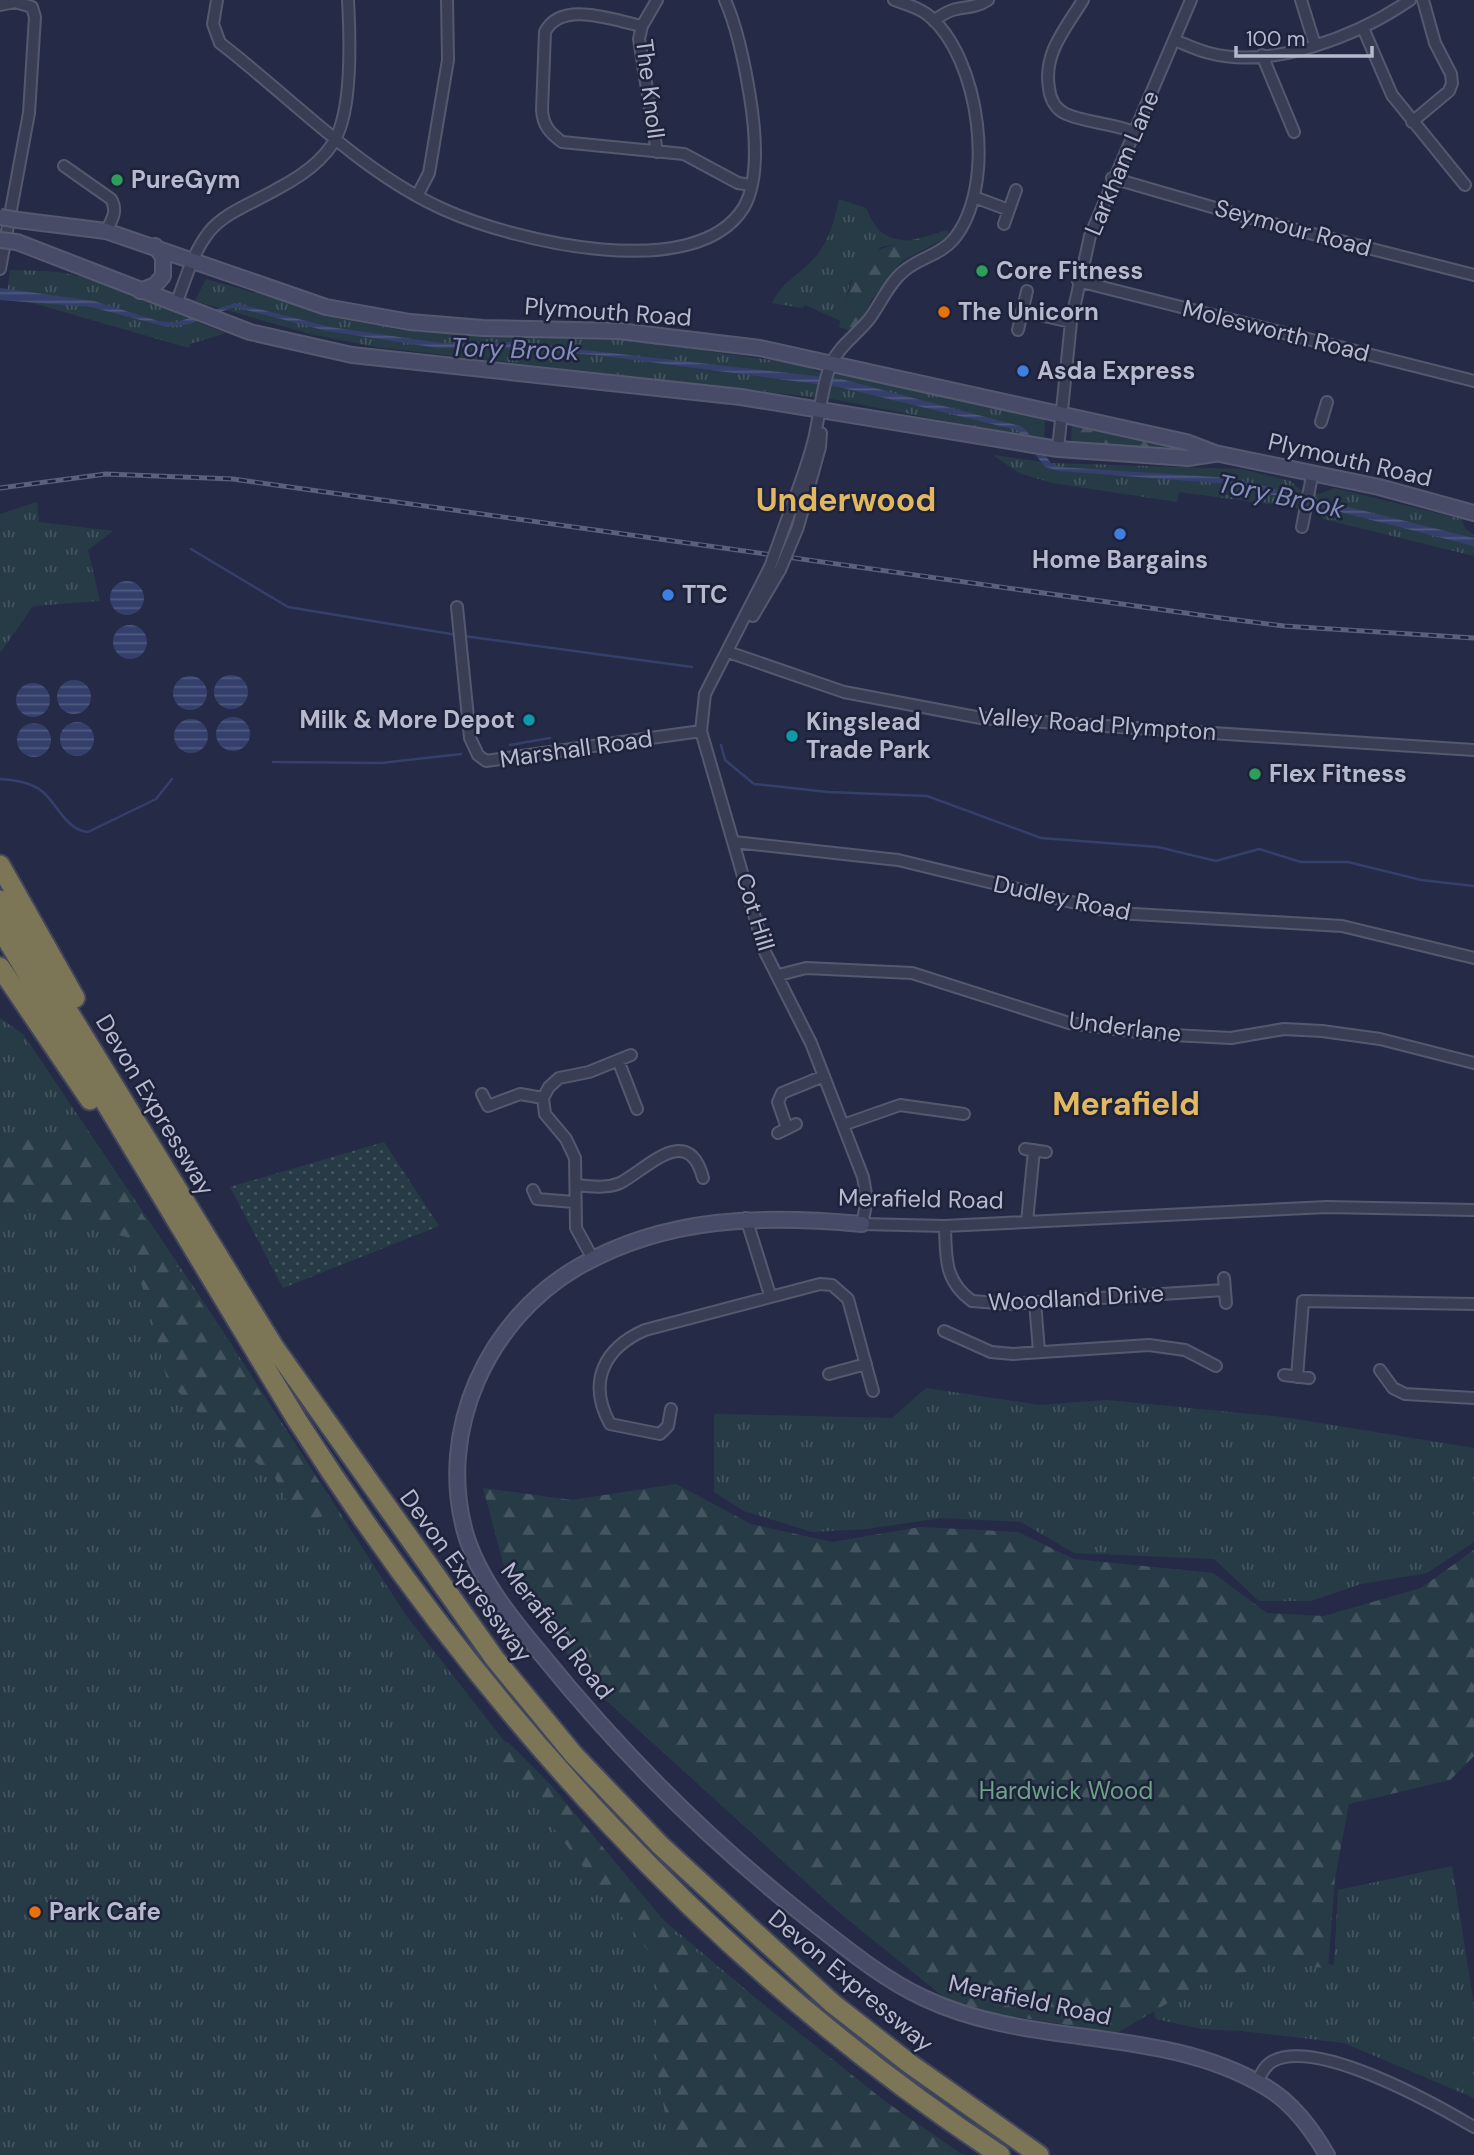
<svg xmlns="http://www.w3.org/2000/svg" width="1474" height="2155" font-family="'DM Sans',sans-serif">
<defs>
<pattern id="grass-tufts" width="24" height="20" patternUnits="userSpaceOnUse" patternTransform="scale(1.75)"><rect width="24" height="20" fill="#273b47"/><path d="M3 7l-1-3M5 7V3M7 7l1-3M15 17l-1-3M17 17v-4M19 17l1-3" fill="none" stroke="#445560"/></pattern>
<pattern id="forest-firs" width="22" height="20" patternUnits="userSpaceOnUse" patternTransform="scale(1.75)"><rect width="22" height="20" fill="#273b47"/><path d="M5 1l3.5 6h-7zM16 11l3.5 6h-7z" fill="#445560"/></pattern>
<pattern id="garden-dots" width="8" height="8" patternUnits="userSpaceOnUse" patternTransform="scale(1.75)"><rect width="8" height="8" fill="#273b47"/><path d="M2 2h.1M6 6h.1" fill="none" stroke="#445560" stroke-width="1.8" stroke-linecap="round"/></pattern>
<pattern id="water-rules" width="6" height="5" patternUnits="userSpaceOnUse" patternTransform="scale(1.75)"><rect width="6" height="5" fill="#353f6c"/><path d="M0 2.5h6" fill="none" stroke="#505980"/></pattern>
</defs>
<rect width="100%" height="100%" fill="#252b46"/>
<path fill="url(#grass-tufts)" d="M839,199L866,208C877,233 884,239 912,241L881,247L850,282L841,321L805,305L802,308L772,303C784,279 802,274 817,255C830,239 835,218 839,199Z
M10,270C27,271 46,270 64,273C119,283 172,315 226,333L190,344L189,348L33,303L6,300Z
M206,279L319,311L439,333L595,335L805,365L815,371L839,375L841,370L1041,418L1045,421L1044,437L1021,436L838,400L376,347L310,334L195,301Z
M993,455L1051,463L1241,469L1291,481L1300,490L1320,494L1334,488L1461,519L1465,528L1474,535V556L1323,519L1313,510L1179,492L1177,502L1052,483L1019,473Z
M37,502L39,522L113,531L88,550L100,601L33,606L0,653V514Z
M0,1018L23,1034L213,1316L405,1614L501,1737L641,1901L875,2099L954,2155H0Z
M926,1388L1039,1405L1107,1400L1283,1417L1474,1448V1542L1427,1573L1361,1584L1311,1601H1259L1214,1559L1074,1553L1021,1522L942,1518L865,1529L812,1532L744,1511L714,1492V1414L892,1418Z
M1452,1866L1474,2005V2098L1344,2043L1242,2031L1202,2029L1156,2019L1150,1999L1280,1953L1334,1965L1338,1890Z"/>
<path fill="url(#forest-firs)" d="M947,230L949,236L902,261L872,299L855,332L839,327C861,237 866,256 947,230Z
M1072,424L1167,445L1168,450L1074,444L1071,439Z
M92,1138L337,1509L300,1527L274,1476L220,1435L167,1380L150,1310L126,1237L0,1203V1140Z
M676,1484L751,1524L832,1542L920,1527L1018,1532L1074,1559L1213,1573L1267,1613L1324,1616L1421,1588L1474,1550V1756L1450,1780L1349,1804L1335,1878L1328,1969L1282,1961L1195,1987L1117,2033L956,2007L841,1914L599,1694L507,1577L483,1488L572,1500Z
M508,1742L551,1785L676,1935L886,2102L963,2155H673L658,2076L656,2026L659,1965L493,1750Z"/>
<path fill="url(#garden-dots)" d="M384,1142L439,1226L283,1288L230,1187Z"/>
<path fill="url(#water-rules)" d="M0,288L94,301L158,321L174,323L235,303L330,327L441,343L513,342L841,379L1020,426L1025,429L1051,463L1059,467L1231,478L1474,538V546L1230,484L1059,471L1045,467L1017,430L839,387L596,355L501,348H438L327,331L239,308H231L190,324L167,327L91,307L0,300Z
M110 598a17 17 0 1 1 34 0a17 17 0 1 1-34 0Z
M113 642a17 17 0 1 1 34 0a17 17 0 1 1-34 0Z
M214 692a17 17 0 1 1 34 0a17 17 0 1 1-34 0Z
M173 693a17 17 0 1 1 34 0a17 17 0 1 1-34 0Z
M57 697a17 17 0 1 1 34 0a17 17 0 1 1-34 0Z
M16 700a17 17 0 1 1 34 0a17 17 0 1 1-34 0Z
M216 734a17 17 0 1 1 34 0a17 17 0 1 1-34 0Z
M174 736a17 17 0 1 1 34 0a17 17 0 1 1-34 0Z
M60 739a17 17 0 1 1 34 0a17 17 0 1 1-34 0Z
M17 740a17 17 0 1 1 34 0a17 17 0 1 1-34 0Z"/>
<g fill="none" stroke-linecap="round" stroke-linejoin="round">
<path stroke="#353f6c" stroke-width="2.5" d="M191,549L288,607L457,635
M463,636L692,667
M510,745L550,738
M721,745L725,760L754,784L828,792L927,796L1041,838L1158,847L1216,861L1259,849L1301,862H1348L1421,880L1474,886
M273,762L381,763L461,754
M0,779C14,780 32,782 43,792C58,805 66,830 88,832L156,799L172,779"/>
<defs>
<path id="street" d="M217,0L213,24L220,43C293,99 361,173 445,210C512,240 696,286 744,207C760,179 755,128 750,97C745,66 738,29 725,0
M657,0L642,26L639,39L657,152
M1083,0C1066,28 1043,53 1049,88C1050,98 1055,109 1066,114C1087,123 1112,123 1134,132
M1301,0L1315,45
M0,5L15,2L32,7L35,17L29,113L0,269
M934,21C958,1 968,13 988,0
M642,26C612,20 561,0 545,32L542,110C543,126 550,133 562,142L684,154L738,183L750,185
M1363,28L1392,95L1465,185
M1174,40C1185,44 1197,50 1209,53C1273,70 1359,35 1410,0
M1262,55L1294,132
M1412,122L1449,91L1452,83L1451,74L1435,43L1423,0
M64,166L111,199C118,211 112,220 106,231
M1112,178L1250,218L1474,275
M417,196L429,173L448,60L447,0
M974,197L1009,210
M1004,224L1016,190
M1078,281L1474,381
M176,304C185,281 193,252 209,232C225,212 255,202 277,189C302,176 331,157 340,128C352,94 350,36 348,0
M1022,311L1071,322
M1018,330L1027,291
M1321,422L1327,402
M1058,449L1071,322L1090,236L1191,0
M785,525C795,497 807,468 814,439C819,419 823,379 832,362C840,345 859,333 870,318C881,303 889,283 904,271C919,258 940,255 953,240C998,187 980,57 928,15C918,7 905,4 894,0
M798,527L820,447L821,433
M1302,527L1312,476
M770,567L705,694L701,731L765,952L811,1043L863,1177L867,1200L862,1224L945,1226L1327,1207L1474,1210
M457,607L470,738L478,755L486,761L701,731
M753,616L780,570
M728,652L844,692L981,718L1474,750
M734,842L898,860L1117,913L1342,926L1474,958
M779,975L806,968L912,973L1069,1023L1153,1034L1231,1038L1284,1029L1322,1031L1380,1039L1474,1063
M618,1060L637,1109
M482,1094L488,1106L520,1094L543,1098
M843,1125L900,1105L964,1114
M787,1128L778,1102L782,1093L824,1076
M778,1133L796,1124
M1025,1149L1046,1152
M576,1185C591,1186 606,1189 620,1183C646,1170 688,1121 703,1178
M533,1190L537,1199L574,1202
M746,1218L770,1295
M1027,1222L1034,1150
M945,1226C946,1257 944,1281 972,1301L1009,1304L1224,1290
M593,1259L576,1228L575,1158L566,1139L545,1114L543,1098L549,1087L559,1078L589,1072L631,1055
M1224,1278L1226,1303
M1035,1302L1039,1351
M944,1331L991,1352L1013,1354L1149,1345L1185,1350L1216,1366
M1380,1370L1393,1388L1405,1394L1474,1398
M829,1374L866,1364
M1284,1375L1309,1378
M1297,1377L1303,1301L1474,1304
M671,1409L668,1426L660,1434L610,1424C587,1382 604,1348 645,1330L820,1284L832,1285L848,1299L873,1391
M1257,2082C1261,2074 1265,2065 1273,2061C1318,2038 1435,2104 1474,2127"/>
<path id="secondary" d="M18,220L106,231L326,307L410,322L483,328L619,331L760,348L1186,442L1215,453L1379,487L1474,513
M17,242L250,332L352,355L741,397L1058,449L1188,458L1214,454
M140,291L155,285L163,276V257L155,246
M862,1224C762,1215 667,1216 578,1267C487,1320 437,1430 465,1532C478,1578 512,1619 542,1655C622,1754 711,1843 811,1921C847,1949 883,1979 924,1998C1030,2049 1162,2025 1264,2086C1292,2102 1311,2128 1327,2155"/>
<path id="highway" d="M0,865L75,998
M0,900L274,1347L495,1659L574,1755L660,1845L832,2003L910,2064L1039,2155
M0,928L297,1420C481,1708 713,1966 1000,2155
M0,967L90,1100"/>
</defs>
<use href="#street" stroke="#55596f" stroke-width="14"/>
<use href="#secondary" stroke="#55596f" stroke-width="18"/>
<use href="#highway" stroke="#41465d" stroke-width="23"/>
<use href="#street" stroke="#393e55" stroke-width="10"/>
<use href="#secondary" stroke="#474b68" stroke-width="14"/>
<use href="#highway" stroke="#7c7656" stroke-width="19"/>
<defs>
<path id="rail" d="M0,488L106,474L233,479L1214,617L1284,626L1474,638"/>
</defs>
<use href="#rail" stroke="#5b617c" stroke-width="5"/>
<use href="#rail" stroke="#1e233b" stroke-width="2.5" stroke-dasharray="8" stroke-linecap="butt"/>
<defs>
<path id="street-bridge" d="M770,567L785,525
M780,570L798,527"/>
<path id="secondary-bridge" d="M0,217L18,220
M0,240L17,242"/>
</defs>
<use href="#street-bridge" stroke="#55596f" stroke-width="14" stroke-linecap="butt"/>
<use href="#secondary-bridge" stroke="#55596f" stroke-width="18" stroke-linecap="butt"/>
<use href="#street-bridge" stroke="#393e55" stroke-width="10"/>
<use href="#secondary-bridge" stroke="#474b68" stroke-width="14"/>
</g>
<g fill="#2e9e5b" stroke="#1e233b" stroke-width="2.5">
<circle cx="117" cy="180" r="7"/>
<circle cx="982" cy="271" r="7"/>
<circle cx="1255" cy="774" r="7"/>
</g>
<g fill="#e8710a" stroke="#1e233b" stroke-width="2.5">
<circle cx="944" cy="312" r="7"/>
<circle cx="35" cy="1912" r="7"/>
</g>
<g fill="#3f7fe0" stroke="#1e233b" stroke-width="2.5">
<circle cx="1023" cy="371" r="7"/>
<circle cx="1120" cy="534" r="7"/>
<circle cx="668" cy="595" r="7"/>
</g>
<g fill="#0f9aa8" stroke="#1e233b" stroke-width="2.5">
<circle cx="529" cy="720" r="7"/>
<circle cx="792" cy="736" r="7"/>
</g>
<g text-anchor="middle" stroke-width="5" stroke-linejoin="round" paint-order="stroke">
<g font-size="24" fill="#b7bace" stroke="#1e233b">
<text transform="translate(650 89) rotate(83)" y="8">The Knoll</text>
<text transform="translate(1122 163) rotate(-67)" y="8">Larkham Lane</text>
<text transform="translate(1293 228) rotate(15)" y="8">Seymour Road</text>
<text transform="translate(608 312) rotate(4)" y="8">Plymouth Road</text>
<text transform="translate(1276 331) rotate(14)" y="8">Molesworth Road</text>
<text transform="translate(1350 460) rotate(13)" y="8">Plymouth Road</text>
<text transform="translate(1097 724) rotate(4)" y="8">Valley Road Plympton</text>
<text transform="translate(576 749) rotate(-8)" y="8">Marshall Road</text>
<text transform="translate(1062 898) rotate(12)" y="8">Dudley Road</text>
<text transform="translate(755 912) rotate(73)" y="8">Cot Hill</text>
<text transform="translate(1125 1027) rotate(7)" y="8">Underlane</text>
<text transform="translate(155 1105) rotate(59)" y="8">Devon Expressway</text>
<text transform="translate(921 1199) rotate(1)" y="8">Merafield Road</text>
<text transform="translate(1076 1298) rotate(-3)" y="8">Woodland Drive</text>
<text transform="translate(466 1576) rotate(54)" y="8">Devon Expressway</text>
<text transform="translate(557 1631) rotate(52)" y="8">Merafield Road</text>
<text transform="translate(851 1981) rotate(40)" y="8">Devon Expressway</text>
<text transform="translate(1030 2000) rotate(12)" y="8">Merafield Road</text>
</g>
<g font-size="24" font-weight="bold" fill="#b7bace" stroke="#1e233b" text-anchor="start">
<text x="131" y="188">PureGym</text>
<text x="996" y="279">Core Fitness</text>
<text x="958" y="320">The Unicorn</text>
<text x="1037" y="379">Asda Express</text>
<text x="1120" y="568" text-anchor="middle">Home Bargains</text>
<text x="682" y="603">TTC</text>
<text x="515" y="728" text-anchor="end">Milk &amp; More Depot</text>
<text x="806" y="730">Kingslead<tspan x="806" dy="28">Trade Park</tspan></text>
<text x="1269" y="782">Flex Fitness</text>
<text x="49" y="1920">Park Cafe</text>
</g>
<g font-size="24" fill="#6ca285" stroke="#1e233b">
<text x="1066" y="1799">Hardwick Wood</text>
</g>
<g font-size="26" font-style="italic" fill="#838ebc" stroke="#1e233b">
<text transform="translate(515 349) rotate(2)" y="9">Tory Brook</text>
<text transform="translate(1281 496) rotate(12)" y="9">Tory Brook</text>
</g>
<g font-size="32" font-weight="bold" fill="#e1b760" stroke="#1e233b">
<text x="846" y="511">Underwood</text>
<text x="1126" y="1115">Merafield</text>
</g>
</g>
<path d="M1236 46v10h136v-10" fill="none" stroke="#b7bace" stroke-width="3.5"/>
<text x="1246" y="46" font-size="21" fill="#b7bace" stroke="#1e233b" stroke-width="5" paint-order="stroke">100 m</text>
</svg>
